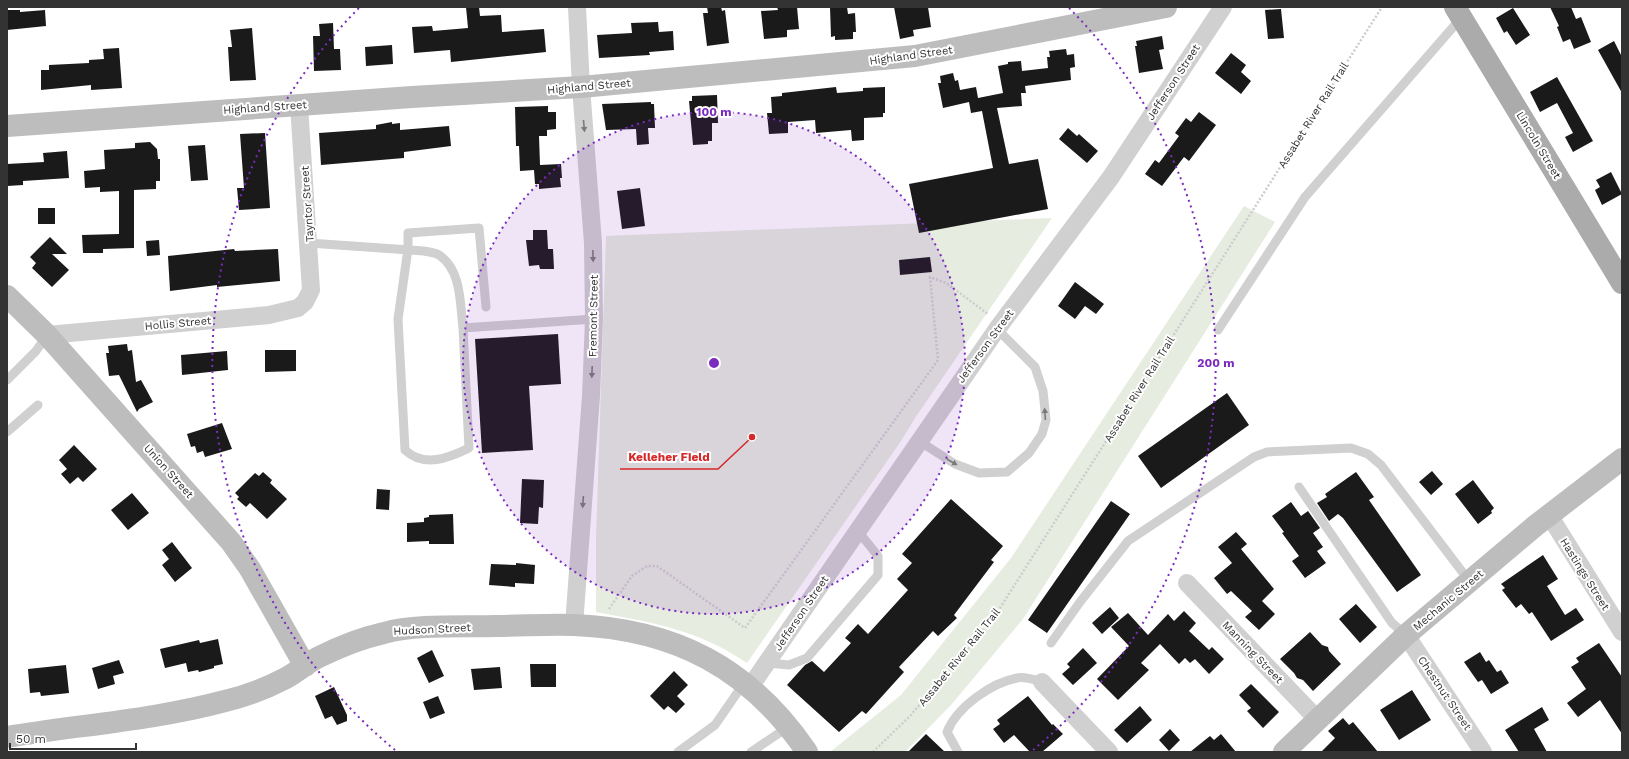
<svg xmlns="http://www.w3.org/2000/svg" width="1629" height="759" font-family="'Work Sans',sans-serif">
<rect width="100%" height="100%" fill="#fff"/>
<path fill="#e6ecdf" d="M1244,206L1275,222L1023,619L951,705L905,752H830L901,695L1011,558Z
M1052,218L915,418L901,441L747,663C697,629 653,623 596,612V539L606,236Z"/>
<path fill="#1a1a1a" d="M466,7H479L480,16L501,15L502,32L544,29L546,52L451,62L450,50L414,53L412,27L432,26L433,31L468,28Z
M707,7H721L722,11L725,10L729,43L707,46L703,13H708Z
M777,7H797L799,29L787,30V37L764,39L761,11L778,10Z
M830,7H847L848,14L855,13L856,32H853V39L835,40V36L831,37Z
M894,7H928L931,27L913,30L914,36L900,39Z
M1550,7H1571L1576,19L1581,17L1591,42L1574,49L1570,39L1563,42L1557,27L1559,26Z
M1513,8L1530,35L1516,45L1507,31L1504,33L1496,18Z
M1281,9L1284,38L1268,39L1265,10Z
M7,10H20V12L45,10L46,26L7,30Z
M658,22L659,32L673,31L674,50L649,52L650,55L599,58L597,35L632,33L631,23Z
M333,23L334,49H340L341,70L314,71L313,36H320L319,24Z
M252,28L256,80L230,81L228,47H232L230,30Z
M1162,36L1164,49L1159,50L1163,69L1139,73L1135,46H1137L1136,41Z
M1614,41L1622,57V93L1598,50Z
M392,45L393,64L366,66L365,47Z
M119,48L122,88L91,90V85L41,90V70H49V65L89,63V60L104,59L103,49Z
M1066,49L1067,55L1074,54L1075,67L1070,68L1071,80L1025,86L1026,93H1021L1022,106L997,108L1009,164L1038,159L1048,209L919,233L909,184L993,168L982,111L971,113L969,102L943,108L938,83H941L940,76L953,73L955,81L958,80L960,90L976,87L978,98L1003,93L998,66L1008,64V62L1021,61L1022,71L1048,68L1047,57H1050L1049,51Z
M1231,53L1246,65L1241,72L1251,81L1241,94L1215,73Z
M1557,77L1593,141L1573,152L1565,137L1573,133L1557,103L1540,112L1530,92Z
M836,87L837,93L863,91V88L885,87V113H883V117L864,118V140L852,141L851,130L816,133L815,120L788,122V133L769,134L767,113H772L771,97L782,96V93Z
M717,95L718,123H712V141H708V144L693,145L689,101H692V96Z
M651,102V104H654L655,128H648L649,144L637,145L636,129L606,130L602,104Z
M548,106V112H556V129L547,130V136H539L540,165L561,164L562,178H560L561,187L539,189V184H535L534,170L520,171L519,146H516L515,107Z
M1199,112L1216,125L1189,161L1184,157L1162,186L1145,174L1155,160L1159,163L1179,136L1175,133L1186,118L1191,122Z
M392,122V124L400,123V130L449,126L451,146L404,152V158L321,165L319,133L376,129V125Z
M1068,128L1077,136L1079,134L1098,151L1087,163L1059,139Z
M265,133L270,208L239,210L237,188H244L240,134Z
M150,142L157,149L158,159H160V181H156V189L134,190V248L103,249V253H83L82,235L119,234V191L100,192V187L85,188L84,171L105,169L104,150L135,148V143Z
M205,145L208,180L191,181L188,146Z
M67,151L69,178L23,181V185L7,186V164L44,162L43,153Z
M1611,172L1622,194L1602,205L1595,190L1600,187L1596,180Z
M640,188L645,226L622,229L617,191Z
M38,208H55V224H38Z
M533,230H547L548,249H553L554,269H540L539,265L529,266L526,240H533Z
M50,237L67,254H52L69,270L52,287L32,268L36,263L30,257Z
M159,240L160,255L147,256L146,241Z
M234,249L235,251L278,249L280,281L217,287V285L170,291L168,256Z
M930,257L932,272L900,275L899,260Z
M1075,282L1104,304L1096,314L1085,306L1075,319L1058,306Z
M558,334L561,384L529,386L533,450L482,453L475,339Z
M127,344L128,351L132,350L136,382L141,380L153,402L139,409L137,412L119,375L109,376L106,353H109L108,346Z
M265,350H296V371L265,372Z
M227,351L228,370L182,375L181,355Z
M1227,393L1249,425L1161,488L1138,456Z
M222,423L232,449L205,457L203,451L197,453L195,446L191,447L187,434Z
M74,445L97,469L83,482L78,477L70,484L61,474L67,469L59,460Z
M1432,471L1443,484L1431,495L1419,482Z
M263,472L272,480L270,483L287,499L267,519L250,503L246,507L237,499L239,497L235,493L255,473L259,476Z
M1356,472L1374,497L1369,500L1421,575L1397,592L1343,518L1338,514L1329,521L1317,503L1327,497L1325,494Z
M522,479L544,480L543,508L539,507L538,524L520,523Z
M1473,480L1494,508L1491,511L1492,513L1478,524L1455,494Z
M377,489L390,490L389,510L376,509Z
M132,493L149,513L128,530L111,510Z
M951,499L1003,546L991,560L994,562L954,615L957,618L938,636L933,631L899,667L904,672L866,714L862,711L839,732L787,685L805,665L812,661L824,672L851,643L845,638L858,624L868,634L908,590L897,579L912,563L902,554Z
M1111,501L1130,514L1047,633L1028,620Z
M1291,502L1301,516L1308,511L1320,528L1313,533L1323,547L1317,551L1326,563L1305,578L1292,561L1299,556L1282,533L1284,532L1272,516Z
M453,514L454,544H429V541L407,542V523L424,522V518L429,517V515Z
M1236,532L1247,544L1241,549L1274,589L1262,601L1275,614L1259,630L1245,617L1252,611L1231,591L1227,594L1214,578L1232,563L1218,547Z
M172,542L192,568L175,582L162,565L169,559L162,550Z
M1543,555L1558,579L1547,586L1565,615L1576,608L1584,620L1551,641L1532,612L1529,614L1521,604L1516,608L1502,590L1505,588L1501,584Z
M516,563L535,565L534,584L515,583V587L489,585L491,564L516,565Z
M1356,604L1377,627L1360,643L1339,619Z
M1110,607L1119,618L1102,634L1092,623Z
M1184,611L1196,623L1189,631L1209,650L1212,647L1224,659L1209,674L1195,659L1190,663L1185,658L1179,664L1160,644L1141,663L1149,670L1118,700L1097,679L1129,646L1111,627L1128,613L1148,635L1168,614L1174,621Z
M1310,632L1322,645L1328,647L1329,651L1341,664L1313,691L1303,680L1297,678L1294,673L1280,659Z
M218,639L223,664L214,666V668L199,672L198,670L188,672L186,663L165,668L160,649L199,640L200,643Z
M1599,643L1622,677V734L1600,700L1578,717L1567,703L1586,689L1571,667L1579,662L1576,658Z
M1083,648L1097,663L1073,685L1062,674L1070,667L1067,664Z
M432,650L444,676L429,683L417,658Z
M1480,652L1486,662L1489,660L1497,672L1501,670L1509,683L1491,694L1482,680L1478,682L1464,662Z
M119,660L124,673L113,676L115,684L98,689L92,668Z
M530,664H556V687H531Z
M66,665L69,693L41,696L40,692L30,693L28,669Z
M500,667L502,688L474,690L471,669Z
M674,671L688,685L677,696L685,704L676,713L668,706L664,710L650,696Z
M1251,684L1279,712L1263,728L1247,711L1251,708L1239,695Z
M334,687L347,715V721L337,725L332,716L325,719L315,696Z
M1412,690L1431,720L1399,740L1380,710Z
M438,696L445,713L430,719L423,702Z
M1028,696L1052,725L1053,724L1063,734L1042,752H1030L1014,735L1004,743L993,729L1000,724L997,720Z
M1140,706L1152,720L1127,743L1114,730Z
M1542,707L1549,720L1534,729L1547,752H1519L1505,730Z
M1343,718L1349,725L1353,722L1378,752H1321L1335,738L1328,731Z
M1170,729L1180,740L1169,751L1159,740Z
M926,734L945,752H908Z
M1221,734L1236,752H1190L1210,736L1214,740Z"/>
<g fill="none" stroke-linecap="round" stroke-linejoin="round">
<path stroke="#cdcdcd" stroke-width="2.5" stroke-dasharray="2 2" stroke-linecap="butt" d="M609,609L632,576L647,566H657L745,628L938,360L930,277L946,283L988,314
M873,752L910,716L993,619L1382,7"/>
<path stroke="#d0d0d0" stroke-width="9" d="M309,243L424,251C429,252 436,253 439,255C462,270 460,305 463,328L594,319
M463,328L469,448C449,458 424,468 405,450L398,319L408,249V233L479,228L486,307
M1218,330L1305,197L1461,18
M7,380L36,351L47,335
M7,432L38,405
M919,441L955,464L979,473L1007,472L1029,453L1042,434L1046,420L1043,391L1035,367L997,329
M1299,487L1392,623L1406,635
M1051,643L1080,602L1128,541L1254,457L1267,452L1351,448L1368,454L1381,465L1470,582
M767,663L789,665L807,658L878,575V556L857,530
M678,752L715,725L744,683
M751,752L788,727
M958,752L947,732C957,707 991,683 1017,678C1025,676 1035,680 1042,682"/>
<path stroke="#d0d0d0" stroke-width="18" d="M47,335L269,315L298,308L305,302L311,290L299,105
M1549,515L1622,632
M1187,583L1318,720
M574,625L591,396L594,319L593,243L581,87L577,7
M1406,635L1483,752
M1042,682L1109,752
M750,687L997,329L1111,177L1223,7"/>
<path stroke="#bdbdbd" stroke-width="22" d="M7,126L412,97L581,87L915,56L1166,7
M7,296L47,335L231,542L250,569L305,666
M7,737C79,725 154,720 225,701C246,696 267,688 286,678C297,672 307,663 319,657C339,647 362,638 384,633C417,624 461,627 496,626C522,626 548,624 574,625C675,629 750,668 807,752
M1284,752L1406,635L1535,526L1622,459"/>
<path stroke="#ababab" stroke-width="22" d="M1455,7L1622,283"/>
</g>
<defs><path id="oneway-solid" d="M-6-.8H1V-3.2L6.5 0L1 3.2V.8H-6Z"/></defs>
<g fill="#7a7a7a">
<use href="#oneway-solid" transform="translate(584 126) rotate(85)"/>
<use href="#oneway-solid" transform="translate(593 256) rotate(89)"/>
<use href="#oneway-solid" transform="translate(592 372) rotate(92)"/>
<use href="#oneway-solid" transform="translate(1045 414) rotate(-94)"/>
<use href="#oneway-solid" transform="translate(952 462) rotate(30)"/>
<use href="#oneway-solid" transform="translate(583 502) rotate(94)"/>
</g>
<circle cx="714" cy="363" r="251" fill="#7b2cbf" fill-opacity=".12"/>
<g fill="none" stroke="#7b2cbf" stroke-width="2" stroke-dasharray="2 4">
<circle cx="714" cy="363" r="251"/>
<path d="M395 750A502 502 0 0 1 359 8M1069 8A502 502 0 0 1 1033 750"/>
</g>
<g text-anchor="middle" stroke-width="4" stroke-linejoin="round" paint-order="stroke">
<g font-size="11" fill="#333" stroke="#fff">
<text transform="translate(911 55) rotate(-8)" y="4">Highland Street</text>
<text transform="translate(1173 82) rotate(-57)" y="4">Jefferson Street</text>
<text transform="translate(589 86) rotate(-5)" y="4">Highland Street</text>
<text transform="translate(265 107) rotate(-4)" y="4">Highland Street</text>
<text transform="translate(1313 115) rotate(-58)" y="4">Assabet River Rail Trail</text>
<text transform="translate(1539 145) rotate(59)" y="4">Lincoln Street</text>
<text transform="translate(307 204) rotate(-94)" y="4">Tayntor Street</text>
<text transform="translate(593 316) rotate(-89)" y="4">Fremont Street</text>
<text transform="translate(178 323) rotate(-5)" y="4">Hollis Street</text>
<text transform="translate(985 346) rotate(-54)" y="4">Jefferson Street</text>
<text transform="translate(1139 389) rotate(-58)" y="4">Assabet River Rail Trail</text>
<text transform="translate(169 471) rotate(48)" y="4">Union Street</text>
<text transform="translate(1585 574) rotate(58)" y="4">Hastings Street</text>
<text transform="translate(1448 600) rotate(-40)" y="4">Mechanic Street</text>
<text transform="translate(801 613) rotate(-56)" y="4">Jefferson Street</text>
<text transform="translate(432 629) rotate(-3)" y="4">Hudson Street</text>
<text transform="translate(1253 652) rotate(46)" y="4">Manning Street</text>
<text transform="translate(959 657) rotate(-51)" y="4">Assabet River Rail Trail</text>
<text transform="translate(1445 693) rotate(56)" y="4">Chestnut Street</text>
</g>
</g>
<circle cx="714" cy="363" r="6" fill="#7b2cbf" stroke="#fff" stroke-width="2"/>
<g font-size="12" text-anchor="middle" font-weight="bold" fill="#7b2cbf" stroke="#fff" stroke-width="4" stroke-linejoin="round" paint-order="stroke">
<text x="714" y="116">100 m</text>
<text x="1216" y="367">200 m</text>
</g>
<path fill="none" stroke="#d62828" stroke-width="1.5" d="M752 437L718 469H620"/>
<circle fill="#d62828" stroke="#fff" stroke-width="1.5" cx="752" cy="437" r="4"/>
<g font-size="12" text-anchor="middle" font-weight="bold" fill="#d62828" stroke="#fff" stroke-width="4" stroke-linejoin="round" paint-order="stroke">
<text x="669" y="461">Kelleher Field</text>
</g>
<rect width="1629" height="759" fill="none" stroke="#333333" stroke-width="16"/>
<path d="M10 743v6h126v-6" fill="none" stroke="#333333" stroke-width="2"/>
<text x="16" y="743" font-size="12" fill="#333333" stroke="#ffffff" stroke-width="3" paint-order="stroke">50 m</text>
</svg>
